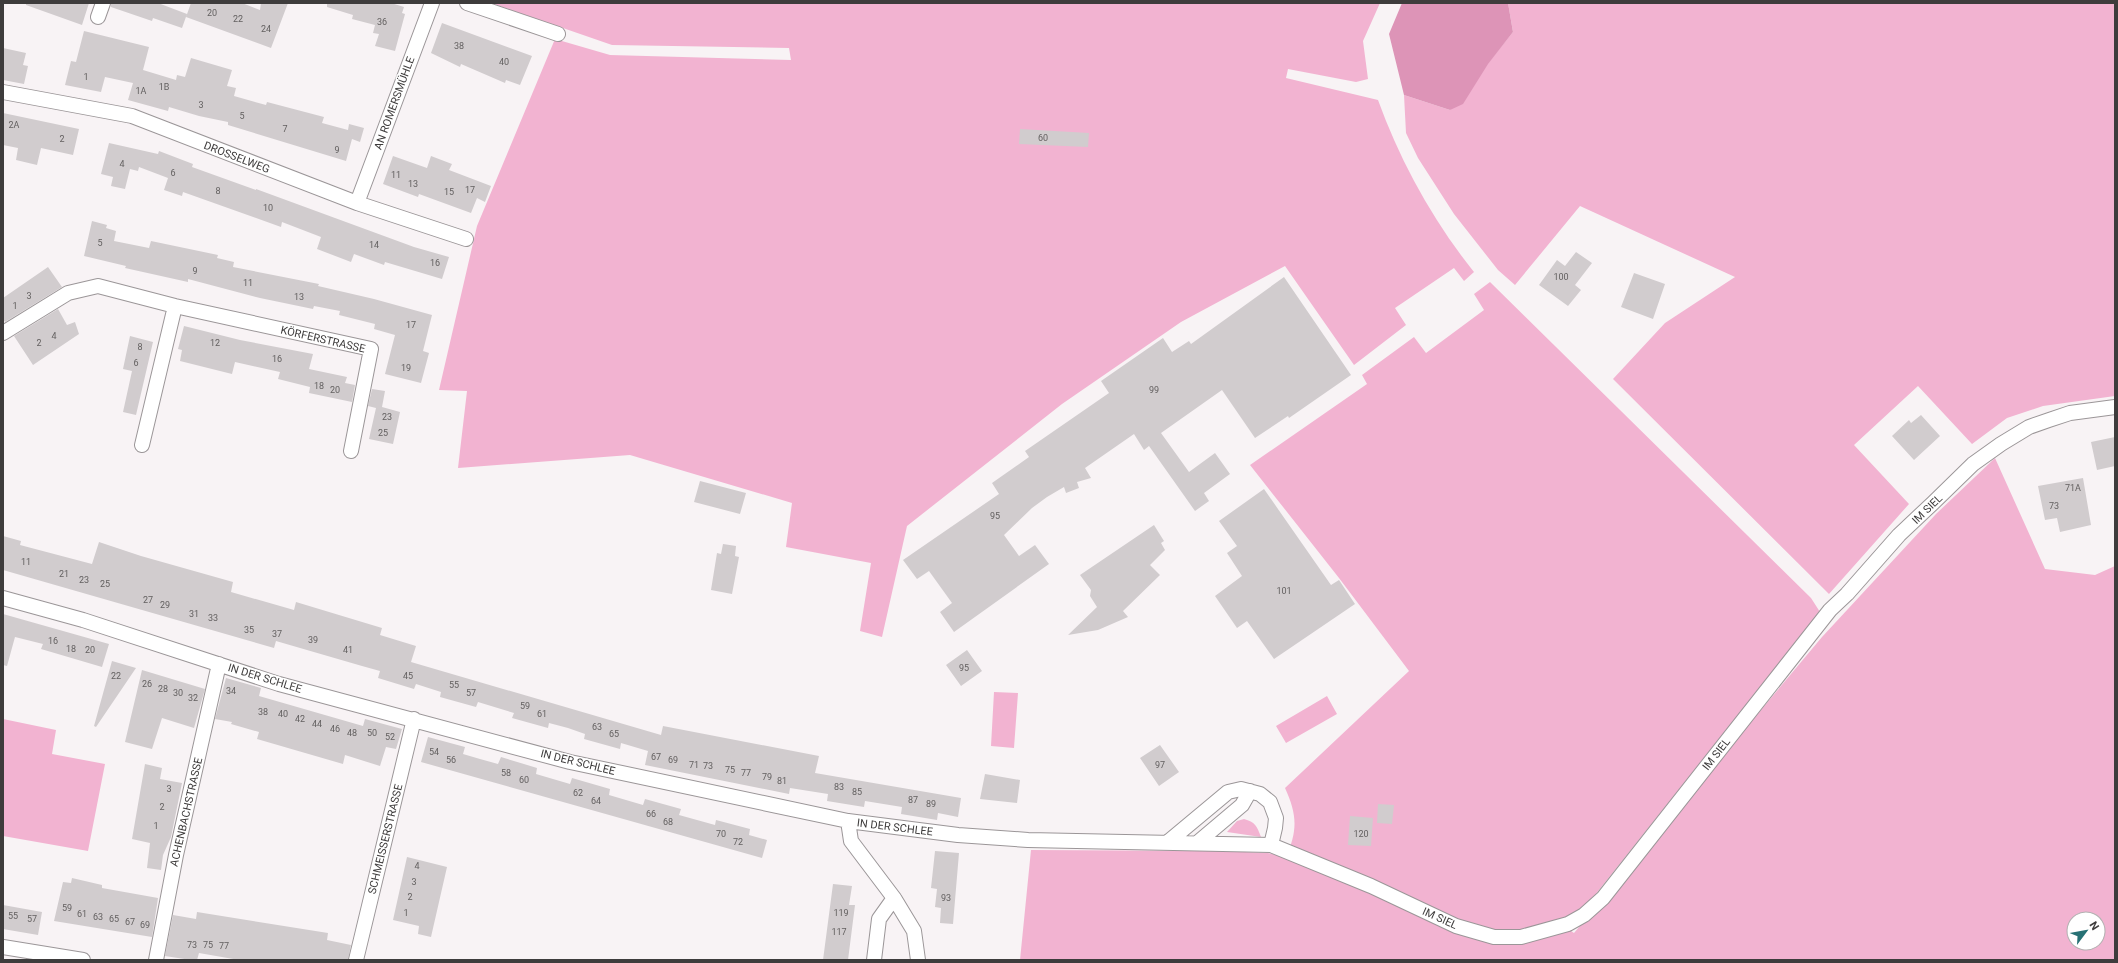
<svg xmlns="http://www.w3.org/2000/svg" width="2118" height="963" font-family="Roboto,sans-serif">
<rect width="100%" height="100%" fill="#f8f3f5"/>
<path fill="#f2b3d1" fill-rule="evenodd" d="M491,3H1380L1363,41L1368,79L1356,82L1288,69L1286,78L1378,100C1400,161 1433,221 1474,272L1464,281L1454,268L1395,308L1406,325L1354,365L1285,266L1181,322L1062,404L907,526L882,637L860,631L871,563L786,547L792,503L630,455L458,468L467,391L439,390L477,226L555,39L610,55L791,60L789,48L612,45Z
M1508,3H2115V396L2043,406L2007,418L1972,444L1918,386L1854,445L1909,504L1829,594L1613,379L1665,323L1735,277L1580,206L1515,285L1498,270L1454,214L1418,158L1406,133L1404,95L1450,110L1513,32Z
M1490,282L1811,598L1820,612L1568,929L1574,933L1822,637L1936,514L1995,458L2045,569L2095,575L2115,566V960H1020L1031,850L1222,851L1268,853L1286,857C1298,830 1297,814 1285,788L1409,671L1339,578L1250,465L1367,384L1362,375L1414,337L1426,353L1484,310L1474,294ZM2074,919H2098V943H2074Z
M994,692L1018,693L1014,748L991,746Z
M1327,696L1337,714L1286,743L1276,726Z
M3,719L56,730L52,754L105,764L88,851L3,836Z
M1244,819C1255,822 1257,826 1261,837L1227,832L1237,821Z"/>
<path fill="#dd94b7" d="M1402,3H1508L1513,32L1488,64L1463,104L1450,110L1404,95L1389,34Z"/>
<path fill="#d1ccce" d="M26,3H89L82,25L26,5Z
M111,3H158L187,14L182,28L153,18L152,21L111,7Z
M191,3H242L260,10L261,3H288L271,48L186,17Z
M327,3H391L404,7L402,13L405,14L395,51L375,46L379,34L373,33L375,25L352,19L353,15L327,7Z
M442,23L532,56L520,85L506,80L505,83L461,64L460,67L431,53Z
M84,31L149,47L143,70L176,80L177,75L185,77L191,58L232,70L227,86L236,88L234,96L266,105L267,102L324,117L322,123L348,130L349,124L364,128L360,142L352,139L346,161L228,125V122L199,116L169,107L168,111L128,100L133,83L105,77L101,92L65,85L71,61L76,62Z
M3,48L26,53L23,65L28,66L24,84L3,80Z
M3,113L79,129L73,155L41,148L37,165L16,160L18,148L3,145Z
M1020,129L1089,133L1088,147L1019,144Z
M109,143L158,154L159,151L193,164L192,167L256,190V189L414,247L449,257L442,279L385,262L384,265L354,254L351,262L317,249L321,237L282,222L281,227L183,192L182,196L164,190L168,178L139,167L138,171L130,169L125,189L111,186L113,177L101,174Z
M393,156L427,168L431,156L452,164L449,170L491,186L485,202L477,198L471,213L419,194L418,197L383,184Z
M92,221L107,225L106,228L116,231L114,241L149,248L151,241L218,255L217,258L234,262L233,267L319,284L318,286L374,299L432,315L423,351L429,353L421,383L385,374L395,335L374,329L375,324L339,315L340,311L314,306L313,309L260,298L188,279V282L125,268L126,266L84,256Z
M1576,252L1592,263L1575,285L1581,290L1568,306L1539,285L1557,260L1565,266Z
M48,267L62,287L5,322L3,319V298Z
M1634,273L1665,284L1653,319L1621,307Z
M1284,277L1351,375L1289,418L1288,416L1255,438L1222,390L1161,433L1189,472L1215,453L1230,474L1204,493L1209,501L1195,511L1149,446L1144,450L1134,434L1085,468L1091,478L1077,482L1079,488L1066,493L1064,487L1047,497L1032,508L1004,535L1019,556L1035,545L1049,564L954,632L940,612L952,603L929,571L917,579L903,560L999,494L992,483L1029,457L1025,451L1109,393L1101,381L1163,338L1172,352L1189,341L1191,344Z
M58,309L67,325L75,322L79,334L33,365L14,336Z
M184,326L240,340L313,354L309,369L347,377L345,383L355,385L352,402L309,393L310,387L278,379L280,372L235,362L232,374L180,361L182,350L178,349Z
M130,336L153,342L136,415L123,412L132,371L123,369Z
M372,389L385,391L382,407L400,412L393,444L369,439L376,408L368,406Z
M1921,415L1940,436L1914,460L1892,436L1909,420L1911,423Z
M2115,437V466L2097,470L2091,442Z
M2083,478L2091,525L2060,532L2057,518L2045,520L2038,486Z
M700,481L746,493L740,514L694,502Z
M1264,489L1331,585L1339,580L1355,604L1274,659L1247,621L1237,628L1215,596L1242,576L1227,553L1237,546L1219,521Z
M1154,525L1164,541L1161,543L1165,550L1150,565L1160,575L1123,611L1128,617L1098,630L1068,635L1097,607L1090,596L1091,590L1080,575Z
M3,536L21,541L20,545L92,564L99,542L141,556L233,582L231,592L294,610L296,602L382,628L380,635L416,646L411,662L661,735L663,726L819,756L815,773L961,798L958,817L938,813L937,820L901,814L902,807L865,801L864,807L827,801L828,794L790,788L789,794L645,765L648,751L621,743L620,749L584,739L585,734L568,728L549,723L548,728L512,718L514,713L478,702L476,707L440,697L441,692L416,684L414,689L378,678L380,671L362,666L276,641L274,648L3,570Z
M723,544L736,546L735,556L739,557L732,594L711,590L717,553L721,554Z
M3,614L109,644L102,667L41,649L43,644L15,637L7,666L3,665Z
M967,650L982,671L961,686L946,665Z
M112,661L136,668L96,727L94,726Z
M142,670L205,689L194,728L162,718L152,749L125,742Z
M226,678L261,688L259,696L363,726L365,719L402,729L396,749L386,747L380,766L345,755L343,764L257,739L259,732L231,724L232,722L215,719Z
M428,737L465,747L463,754L480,759L498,764L501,757L537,768L536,774L570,784L572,778L610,789L609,795L643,805L645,799L681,809L679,815L715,825L716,820L750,829L749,835L767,840L762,858L421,762Z
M1160,745L1179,772L1159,786L1140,758Z
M145,764L162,768L160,779L182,783L171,837L163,855L161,870L147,868L150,843L132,839Z
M985,774L1020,780L1017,803L980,799Z
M1378,804L1394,805L1392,824L1377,823Z
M1350,816L1373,818L1371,846L1348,845Z
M935,851L959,853L953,924L940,923L941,908L935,907L937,889L931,888Z
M407,857L447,867L431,937L418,934L419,926L393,920Z
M72,878L102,885V888L158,898L152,937L54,921L63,882L71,883Z
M833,884L852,886L849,905H855L848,960H823Z
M3,905L42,912L38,935L3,929Z
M197,912L328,933L327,940L351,945L348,960H239L199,953L197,960H191L165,956L173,915L196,919Z"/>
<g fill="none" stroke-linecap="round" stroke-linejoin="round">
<defs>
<path id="street" d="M467,3L558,34
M98,17L103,3
M3,92L132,116L357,203L466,239
M357,203L432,3
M3,333L68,293L98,286L175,306L371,349L351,451
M142,445L175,306
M3,598L83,620L279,684L570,762L848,821L958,835L1028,840L1271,845L1371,886L1456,926L1494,937H1521L1568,924L1584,915L1603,898L1830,610L1847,594L1899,535L1933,503L1973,464L2001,444L2029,427L2049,420L2070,413L2115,407
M848,821L851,841L894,898L914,931L918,960
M1168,842L1228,792L1241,789L1260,794L1270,802L1276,818L1275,828L1271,845
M1197,843L1242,805L1250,791
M3,947L83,960
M156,960L176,855L219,664
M356,960L414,719
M874,960L879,919L894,898"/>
</defs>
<use href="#street" stroke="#9b9698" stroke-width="16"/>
<use href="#street" stroke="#fff" stroke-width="14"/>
</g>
<g text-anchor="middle" stroke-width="3" stroke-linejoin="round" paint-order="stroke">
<g font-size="9" fill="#636060">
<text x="212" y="16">20</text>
<text x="238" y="22">22</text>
<text x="382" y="25">36</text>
<text x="266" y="32">24</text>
<text x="459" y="49">38</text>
<text x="504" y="65">40</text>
<text x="86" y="80">1</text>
<text x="164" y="90">1B</text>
<text x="141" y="94">1A</text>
<text x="201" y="108">3</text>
<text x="242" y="119">5</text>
<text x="14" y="128">2A</text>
<text x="285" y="132">7</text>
<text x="1043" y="141">60</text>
<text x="62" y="142">2</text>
<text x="337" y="153">9</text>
<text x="122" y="167">4</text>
<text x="173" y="176">6</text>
<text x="396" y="178">11</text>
<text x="413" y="187">13</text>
<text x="470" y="193">17</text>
<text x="218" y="194">8</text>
<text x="449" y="195">15</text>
<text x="268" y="211">10</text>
<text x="100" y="246">5</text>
<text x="374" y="248">14</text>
<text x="435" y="266">16</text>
<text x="195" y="274">9</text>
<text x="1561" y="280">100</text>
<text x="248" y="286">11</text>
<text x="29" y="299">3</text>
<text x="299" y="300">13</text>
<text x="15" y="309">1</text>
<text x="411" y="328">17</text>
<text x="54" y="339">4</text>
<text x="39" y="346">2</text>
<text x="215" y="346">12</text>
<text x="140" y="350">8</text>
<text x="277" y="362">16</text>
<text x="136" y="366">6</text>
<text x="406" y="371">19</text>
<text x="319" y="389">18</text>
<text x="335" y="393">20</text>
<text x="1154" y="393">99</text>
<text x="387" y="420">23</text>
<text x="383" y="436">25</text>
<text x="2073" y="491">71A</text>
<text x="2054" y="509">73</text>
<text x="995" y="519">95</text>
<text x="26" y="565">11</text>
<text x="64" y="577">21</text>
<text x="84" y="583">23</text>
<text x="105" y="587">25</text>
<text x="1284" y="594">101</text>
<text x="148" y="603">27</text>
<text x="165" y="608">29</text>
<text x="194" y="617">31</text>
<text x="213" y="621">33</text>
<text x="249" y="633">35</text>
<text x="277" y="637">37</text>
<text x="313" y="643">39</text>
<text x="53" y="644">16</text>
<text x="71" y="652">18</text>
<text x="90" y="653">20</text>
<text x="348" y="653">41</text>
<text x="964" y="671">95</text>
<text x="116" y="679">22</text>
<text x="408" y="679">45</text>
<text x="147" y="687">26</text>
<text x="454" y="688">55</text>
<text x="163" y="692">28</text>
<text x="231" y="694">34</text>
<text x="178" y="696">30</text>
<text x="471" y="696">57</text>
<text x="193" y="701">32</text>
<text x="525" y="709">59</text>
<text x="263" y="715">38</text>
<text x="283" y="717">40</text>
<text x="542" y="717">61</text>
<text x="300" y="722">42</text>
<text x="317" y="727">44</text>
<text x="597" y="730">63</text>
<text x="335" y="732">46</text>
<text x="352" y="736">48</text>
<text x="372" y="736">50</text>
<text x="614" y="737">65</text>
<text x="390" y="740">52</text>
<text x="434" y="755">54</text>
<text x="656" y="760">67</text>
<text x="451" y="763">56</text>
<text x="673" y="763">69</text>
<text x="694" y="768">71</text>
<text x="1160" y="768">97</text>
<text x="708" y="769">73</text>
<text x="730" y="773">75</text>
<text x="506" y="776">58</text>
<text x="746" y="776">77</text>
<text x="767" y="780">79</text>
<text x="524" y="783">60</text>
<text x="782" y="784">81</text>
<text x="839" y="790">83</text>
<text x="169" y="792">3</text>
<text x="857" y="795">85</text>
<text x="578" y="796">62</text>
<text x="913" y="803">87</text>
<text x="596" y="804">64</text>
<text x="931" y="807">89</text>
<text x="162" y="810">2</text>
<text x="651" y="817">66</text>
<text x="668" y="825">68</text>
<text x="156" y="829">1</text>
<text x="721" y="837">70</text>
<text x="1361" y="837">120</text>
<text x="738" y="845">72</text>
<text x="417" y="869">4</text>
<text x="414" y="885">3</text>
<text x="410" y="900">2</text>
<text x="946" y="901">93</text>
<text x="67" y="911">59</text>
<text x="406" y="916">1</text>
<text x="841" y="916">119</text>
<text x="82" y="917">61</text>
<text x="13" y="919">55</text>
<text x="98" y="920">63</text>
<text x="32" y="922">57</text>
<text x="114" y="922">65</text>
<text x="130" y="925">67</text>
<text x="145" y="928">69</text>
<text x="839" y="935">117</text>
<text x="192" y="948">73</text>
<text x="208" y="948">75</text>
<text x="224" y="949">77</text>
</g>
<g font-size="11" fill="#3e3c3c" stroke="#fff">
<text transform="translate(394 103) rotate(-70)" y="4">AN ROMERSMÜHLE</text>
<text transform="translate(237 157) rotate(21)" y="4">DROSSELWEG</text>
<text transform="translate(323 339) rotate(13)" y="4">KÖRFERSTRASSE</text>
<text transform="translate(1927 509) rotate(-44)" y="4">IM SIEL</text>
<text transform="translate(265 678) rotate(17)" y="4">IN DER SCHLEE</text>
<text transform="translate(1716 754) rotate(-52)" y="4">IM SIEL</text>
<text transform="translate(578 762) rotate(14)" y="4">IN DER SCHLEE</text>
<text transform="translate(186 812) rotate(-77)" y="4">ACHENBACHSTRASSE</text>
<text transform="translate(895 827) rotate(7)" y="4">IN DER SCHLEE</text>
<text transform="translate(385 839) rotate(-76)" y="4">SCHMEISSERSTRASSE</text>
<text transform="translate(1440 918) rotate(24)" y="4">IM SIEL</text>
</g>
</g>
<rect width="2118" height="963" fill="none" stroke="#3e3c3c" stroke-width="8"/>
<g transform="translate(2086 931) rotate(58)"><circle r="19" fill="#ffffff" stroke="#b2b1b1"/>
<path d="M0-3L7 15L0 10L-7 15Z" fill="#277175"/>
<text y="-6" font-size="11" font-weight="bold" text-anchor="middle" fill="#3e3c3c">N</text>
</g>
</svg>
